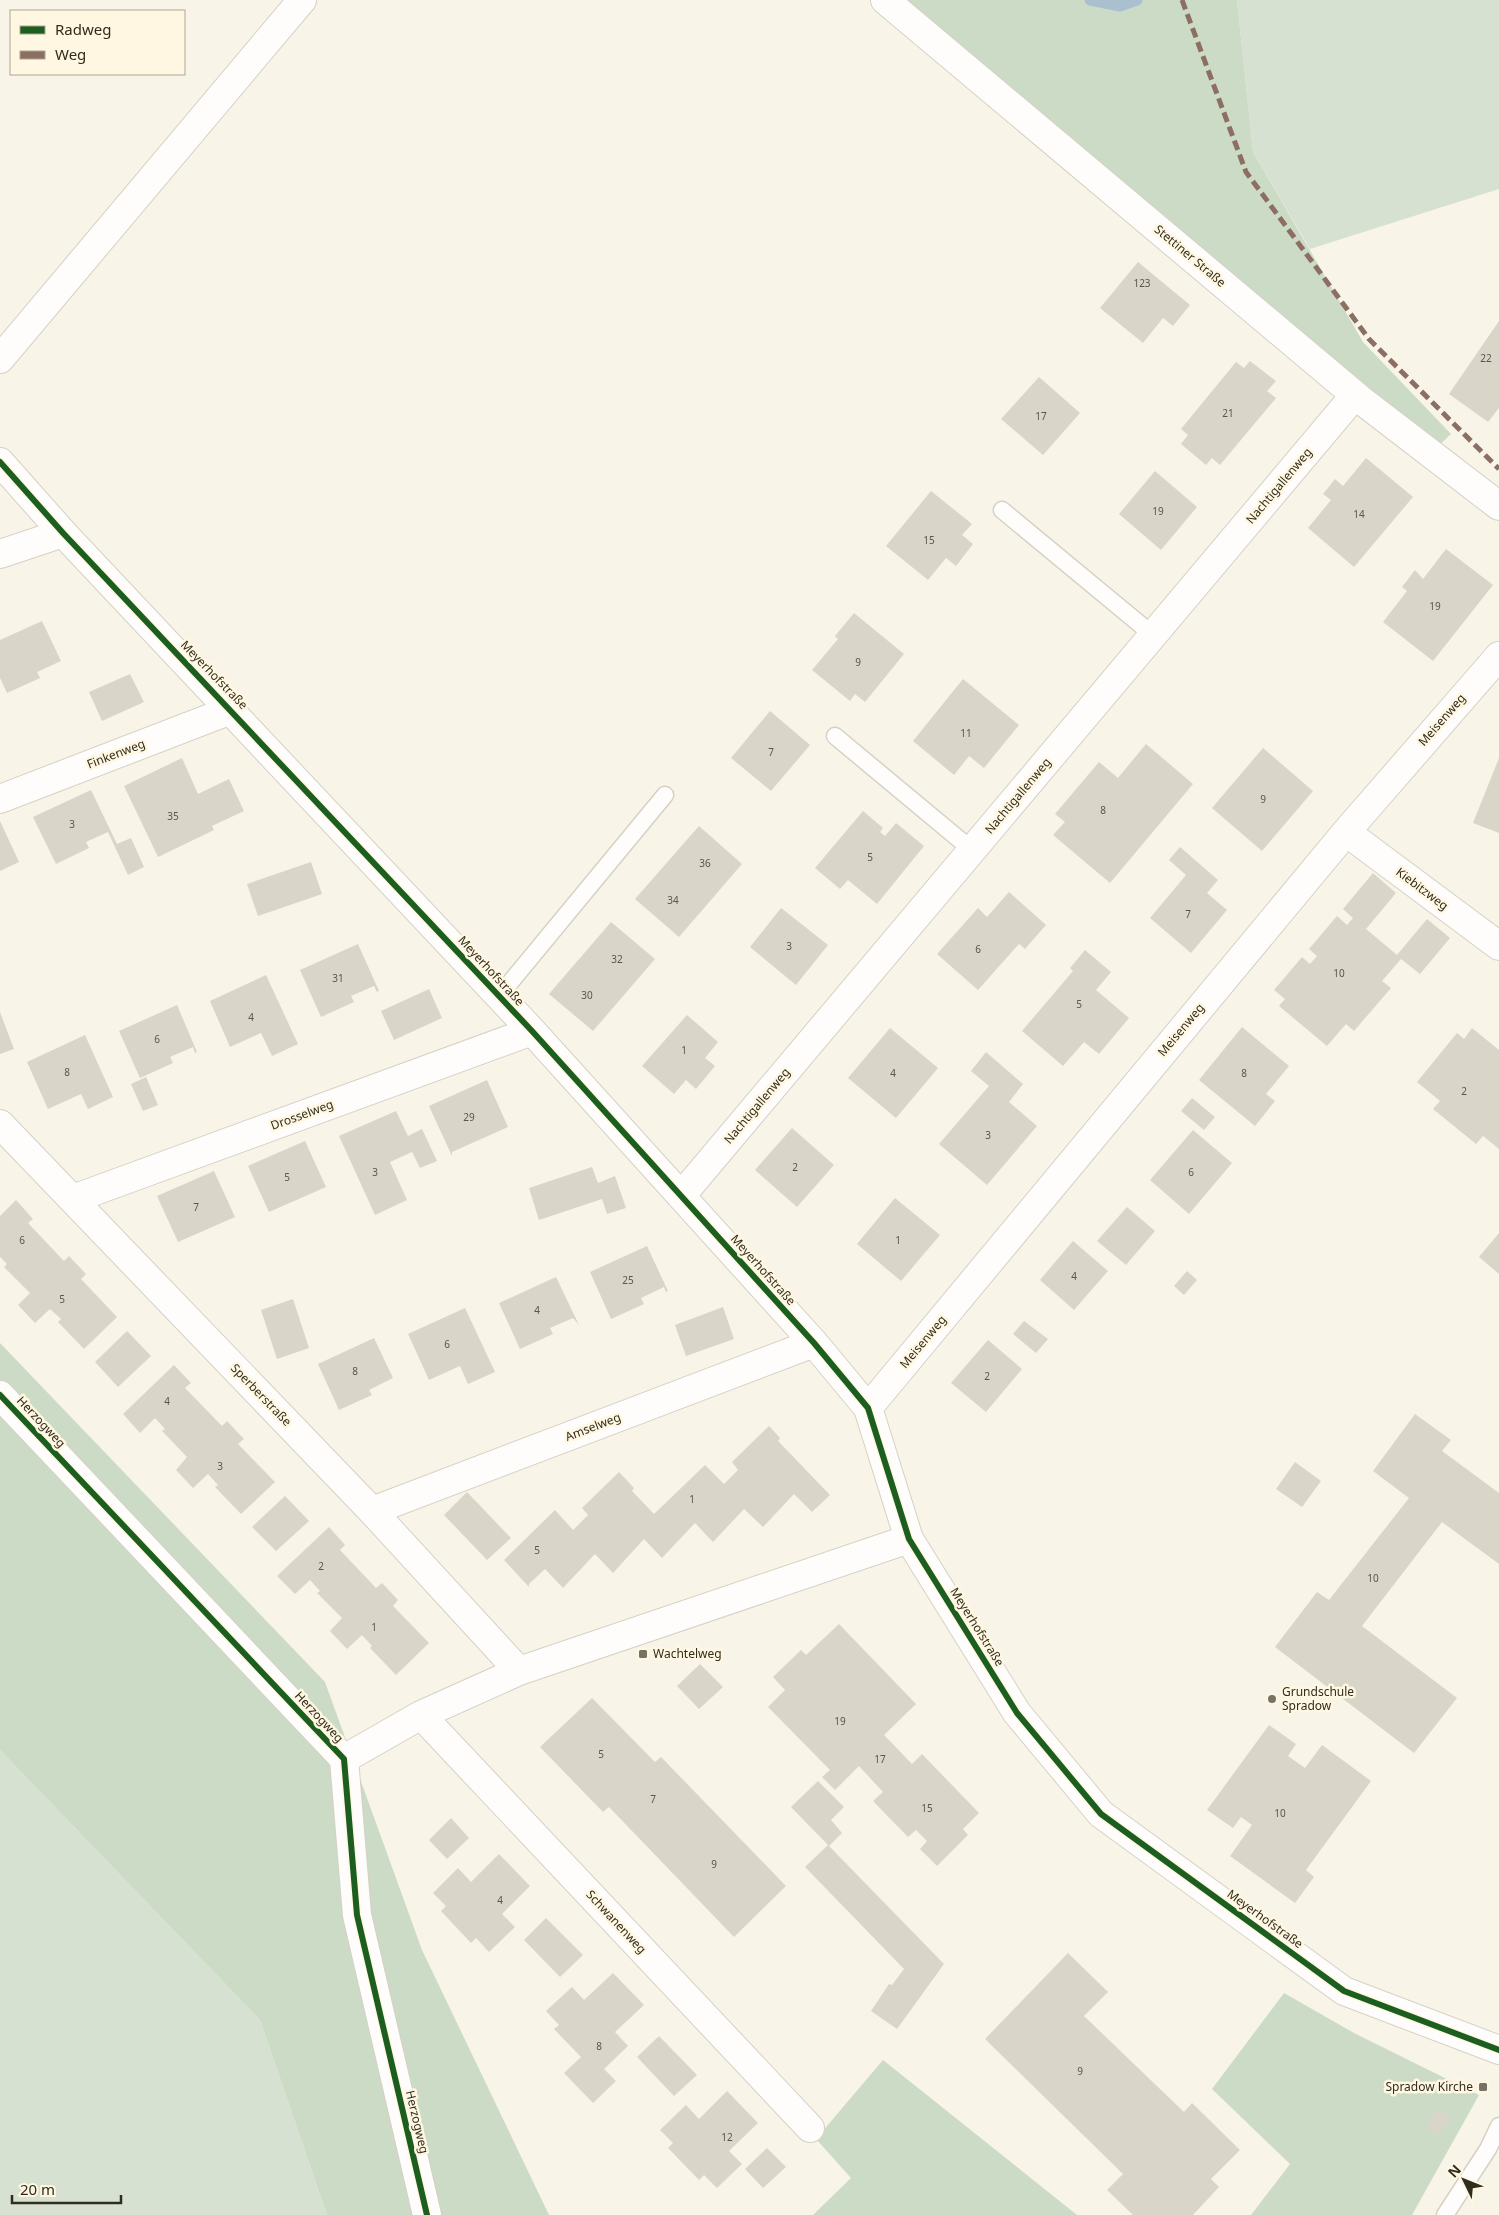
<svg xmlns="http://www.w3.org/2000/svg" width="1499" height="2215" font-family="'Noto Sans',sans-serif">
<rect width="100%" height="100%" fill="#f8f4e8"/>
<path fill="#d7e1d1" d="M1237,0H1499V189L1310,249L1253,152Z
M0,1750L260,2020L327,2215H0Z"/>
<path fill="#ccdbc6" d="M899,0H1237L1253,152L1363,342L1451,434L1435,449Z
M0,1343L325,1682L422,1950L549,2215H327L260,2020L0,1750Z
M1284,1993L1354,2033L1479,2095L1412,2215H1251L1290,2164L1212,2089Z
M883,2060L1077,2215H813L851,2178L816,2139Z"/>
<g fill="none" stroke-linecap="round" stroke-linejoin="round">
<path stroke="#aac0ce" stroke-width="11" d="M1090,0L1120,6L1137,0"/>
</g>
<path fill="#d9d5c9" d="M1138,262L1190,305L1173,326L1163,318L1143,343L1100,308Z
M1499,321V408L1488,422L1449,394Z
M1250,361L1276,381L1267,391L1276,398L1220,465L1212,458L1206,465L1181,444L1188,435L1181,429L1236,362L1244,368Z
M1039,377L1080,413L1043,455L1001,419Z
M1366,458L1413,497L1354,567L1308,528L1331,500L1323,494L1335,479L1343,486Z
M1155,471L1197,507L1161,550L1119,514Z
M931,491L972,524L962,535L973,544L956,566L946,558L928,580L886,546Z
M1446,549L1493,585L1433,661L1383,622L1407,591L1402,587L1415,570L1423,579Z
M854,613L904,654L865,702L855,694L850,701L812,670L838,639L835,636Z
M42,621L61,661L37,672L40,678L7,693L0,678V640Z
M130,674L144,702L102,721L89,692Z
M963,679L1019,725L984,768L969,756L954,775L913,741Z
M770,711L810,745L771,791L731,758Z
M1146,744L1193,784L1110,883L1053,835L1065,822L1055,814L1099,762L1118,778Z
M1263,748L1313,791L1262,851L1212,808Z
M182,758L198,794L229,779L244,811L212,826L214,830L158,857L124,786Z
M1499,758V833L1473,823Z
M91,790L117,844L131,838L144,867L128,875L108,832L86,842L89,848L56,864L33,817Z
M863,811L883,828L880,832L885,836L896,823L924,846L877,904L848,880L840,889L815,868Z
M0,821L19,862L0,871Z
M699,826L742,864L679,937L635,899Z
M1180,847L1218,880L1207,893L1227,910L1191,953L1150,918L1186,875L1169,860Z
M311,862L322,894L258,916L247,884Z
M1373,873L1396,893L1366,929L1397,955L1427,919L1450,938L1420,974L1401,959L1382,981L1391,988L1354,1031L1346,1024L1327,1046L1279,1006L1285,999L1274,990L1302,957L1310,964L1317,956L1309,949L1337,916L1347,925L1353,918L1343,909Z
M1009,892L1046,925L1025,949L1019,944L978,990L937,954L978,908L987,917Z
M781,908L828,945L796,985L750,947Z
M611,922L655,959L593,1031L549,994Z
M358,944L379,991L377,992L374,986L351,996L354,1002L321,1017L300,970Z
M1085,950L1111,972L1096,990L1129,1018L1099,1054L1084,1042L1063,1066L1022,1031L1073,971L1070,968Z
M266,975L298,1044L272,1056L261,1033L230,1047L210,1001Z
M429,989L442,1018L394,1040L381,1011Z
M177,1005L197,1052L195,1053L193,1047L170,1057L173,1063L140,1078L119,1031Z
M0,1012L14,1049L0,1054Z
M687,1015L718,1042L705,1058L715,1066L696,1089L686,1080L674,1094L642,1066Z
M1242,1027L1289,1066L1266,1094L1275,1101L1255,1126L1199,1080Z
M890,1028L938,1068L896,1118L848,1078Z
M1472,1028L1499,1050V1149L1483,1136L1476,1144L1433,1109L1440,1101L1417,1082L1457,1033L1464,1039Z
M85,1035L113,1097L88,1109L81,1094L48,1109L27,1062Z
M986,1052L1023,1084L1009,1102L1037,1126L987,1185L939,1144L989,1086L971,1071Z
M146,1077L158,1105L143,1111L131,1084Z
M487,1080L508,1127L452,1152V1156L429,1106Z
M1192,1098L1215,1117L1204,1130L1181,1111Z
M396,1111L408,1136L422,1129L437,1161L420,1168L412,1152L390,1162L407,1200L375,1215L339,1136Z
M792,1128L834,1165L797,1207L755,1170Z
M1193,1130L1232,1163L1189,1214L1150,1180Z
M305,1141L326,1187L269,1212L248,1166Z
M592,1167L598,1183L615,1176L626,1208L607,1214L602,1199L539,1220L529,1188Z
M214,1171L235,1217L178,1242L157,1196Z
M895,1198L940,1235L901,1281L857,1244Z
M16,1200L33,1219L28,1223L64,1261L69,1256L86,1274L81,1279L117,1317L84,1349L58,1322L61,1319L50,1309L35,1323L18,1305L30,1293L4,1267L7,1264L0,1257V1216Z
M1127,1207L1155,1231L1126,1265L1097,1241Z
M1499,1233V1274L1479,1257Z
M1073,1241L1108,1271L1074,1310L1040,1280Z
M647,1246L668,1291L666,1292L664,1287L641,1298L644,1304L611,1319L590,1272Z
M1187,1271L1197,1280L1184,1295L1174,1286Z
M556,1277L579,1325L573,1318L550,1328L553,1334L520,1349L499,1303Z
M293,1299L309,1348L277,1359L261,1310Z
M723,1307L734,1339L686,1356L675,1325Z
M465,1308L495,1372L468,1384L460,1366L429,1380L408,1334Z
M1024,1321L1048,1339L1036,1353L1013,1334Z
M127,1331L151,1356L118,1387L95,1362Z
M374,1338L393,1378L369,1390L372,1395L339,1410L318,1364Z
M988,1340L1022,1369L986,1412L951,1383Z
M174,1365L191,1383L185,1388L222,1426L227,1421L244,1439L238,1444L275,1482L241,1514L215,1487L218,1485L208,1474L193,1488L176,1470L187,1457L162,1431L165,1429L155,1418L140,1433L123,1414Z
M1415,1414L1451,1440L1442,1451L1499,1493V1564L1442,1522L1362,1626L1457,1698L1414,1753L1275,1647L1317,1592L1329,1600L1409,1498L1373,1471Z
M769,1426L780,1438L778,1441L830,1495L812,1512L794,1494L763,1527L744,1509L713,1542L695,1523L662,1558L644,1539L613,1573L595,1554L563,1588L545,1569L529,1584V1587L504,1560L555,1510L573,1530L588,1515L582,1508L619,1472L634,1488L632,1491L654,1514L705,1465L724,1484L738,1470L732,1462Z
M1295,1462L1321,1481L1302,1507L1276,1489Z
M467,1492L511,1538L487,1560L444,1515Z
M285,1496L309,1521L276,1551L252,1527Z
M329,1527L345,1545L340,1550L376,1588L382,1583L398,1600L393,1606L429,1643L396,1675L370,1648L372,1646L362,1635L347,1649L330,1631L342,1618L317,1593L320,1591L310,1580L295,1594L277,1576Z
M839,1624L916,1704L884,1735L912,1764L922,1754L979,1813L963,1829L968,1835L937,1866L920,1849L927,1841L916,1830L908,1837L873,1801L883,1792L859,1766L835,1790L822,1777L830,1770L768,1707L785,1690L773,1677L801,1650L806,1655Z
M700,1664L723,1687L699,1709L677,1686Z
M592,1698L655,1762L661,1757L786,1886L734,1937L609,1807L603,1812L540,1747Z
M1269,1725L1296,1744L1288,1756L1305,1768L1322,1745L1371,1781L1306,1870L1314,1877L1295,1903L1230,1856L1252,1825L1241,1817L1233,1828L1207,1810Z
M818,1781L844,1807L831,1820L842,1833L829,1846L944,1964L897,2029L871,2011L889,1984L892,1985L904,1969L805,1867L828,1845L791,1807Z
M451,1818L469,1838L447,1859L429,1840Z
M499,1854L530,1886L502,1914L515,1927L489,1952L476,1938L471,1943L441,1911L446,1906L433,1893L458,1868L471,1882Z
M546,1918L583,1955L560,1977L524,1940Z
M1068,1953L1108,1992L1084,2016L1184,2112L1192,2103L1240,2150L1211,2179L1219,2187L1193,2215H1133L1107,2190L1123,2174L985,2039Z
M613,1973L644,2005L615,2032L628,2046L604,2069L616,2081L593,2103L564,2073L581,2057L554,2029L559,2025L546,2011L572,1987L584,2000Z
M659,2036L697,2075L674,2096L637,2057Z
M727,2091L758,2123L729,2151L742,2164L717,2188L704,2175L699,2180L668,2148L673,2143L660,2130L686,2105L699,2119Z
M1437,2108L1451,2117L1439,2136L1426,2128Z
M767,2148L786,2167L763,2188L745,2169Z"/>
<g fill="none" stroke-linecap="round" stroke-linejoin="round">
<defs>
<path id="service" d="M1002,510L1153,635
M835,736L972,850
M499,996L665,795
M1445,2215L1488,2149L1499,2126"/>
<path id="minor" d="M885,0L1361,400L1499,506
M0,359L302,0
M0,462L63,533L532,1031L814,1343L868,1408L909,1539L1017,1713L1101,1814L1344,1991L1499,2050
M0,554L63,533
M0,799L231,710
M1346,832L1499,946
M0,1124L372,1511L519,1671
M681,1196L1355,395
M73,1199L532,1031
M0,1395L344,1759L357,1915L427,2215
M868,1408L1346,832L1499,656
M372,1511L814,1343
M421,1715L810,2128
M344,1759L421,1715L519,1671L909,1539"/>
</defs>
<use href="#service" stroke="#d5d1c5" stroke-width="19"/>
<use href="#minor" stroke="#d5d1c5" stroke-width="30"/>
<use href="#service" stroke="#fefdfc" stroke-width="16"/>
<use href="#minor" stroke="#fefdfc" stroke-width="28"/>
<path stroke="#8d6e63" stroke-width="5" stroke-dasharray="10 5" stroke-linecap="butt" d="M1182,0L1246,172L1369,339L1499,469"/>
<defs>
<path id="cycleway" d="M0,462L63,533L532,1031L814,1343L868,1408L909,1539L1017,1713L1101,1814L1344,1991L1499,2050
M0,1395L344,1759L357,1915L427,2215"/>
</defs>
<use href="#cycleway" stroke="#fff7e1" stroke-width="9"/>
<use href="#cycleway" stroke="#1b5e20" stroke-width="6"/>
</g>
<g fill="#767265" stroke="#fff7e1" stroke-width="2">
<rect x="638" y="1649" width="10" height="10" rx="2.5"/>
<circle cx="1272" cy="1699" r="5"/>
<rect x="1478" y="2082" width="10" height="10" rx="2.5"/>
</g>
<g text-anchor="middle" stroke-width="5" stroke-linejoin="round" paint-order="stroke">
<g font-size="10" fill="#5a5649">
<text x="1142" y="287">123</text>
<text x="1486" y="362">22</text>
<text x="1228" y="417">21</text>
<text x="1041" y="420">17</text>
<text x="1158" y="515">19</text>
<text x="1359" y="518">14</text>
<text x="929" y="544">15</text>
<text x="1435" y="610">19</text>
<text x="858" y="666">9</text>
<text x="966" y="737">11</text>
<text x="771" y="756">7</text>
<text x="1263" y="803">9</text>
<text x="1103" y="814">8</text>
<text x="173" y="820">35</text>
<text x="72" y="828">3</text>
<text x="870" y="861">5</text>
<text x="705" y="867">36</text>
<text x="673" y="904">34</text>
<text x="1188" y="918">7</text>
<text x="789" y="950">3</text>
<text x="978" y="953">6</text>
<text x="617" y="963">32</text>
<text x="1339" y="977">10</text>
<text x="338" y="982">31</text>
<text x="587" y="999">30</text>
<text x="1079" y="1008">5</text>
<text x="251" y="1021">4</text>
<text x="157" y="1043">6</text>
<text x="684" y="1054">1</text>
<text x="67" y="1076">8</text>
<text x="893" y="1077">4</text>
<text x="1244" y="1077">8</text>
<text x="1464" y="1095">2</text>
<text x="469" y="1121">29</text>
<text x="988" y="1139">3</text>
<text x="795" y="1171">2</text>
<text x="375" y="1176">3</text>
<text x="1191" y="1176">6</text>
<text x="287" y="1181">5</text>
<text x="196" y="1211">7</text>
<text x="22" y="1244">6</text>
<text x="898" y="1244">1</text>
<text x="1074" y="1280">4</text>
<text x="628" y="1284">25</text>
<text x="62" y="1303">5</text>
<text x="537" y="1314">4</text>
<text x="447" y="1348">6</text>
<text x="355" y="1375">8</text>
<text x="987" y="1380">2</text>
<text x="167" y="1405">4</text>
<text x="220" y="1470">3</text>
<text x="692" y="1503">1</text>
<text x="537" y="1554">5</text>
<text x="321" y="1570">2</text>
<text x="1373" y="1582">10</text>
<text x="374" y="1631">1</text>
<text x="840" y="1725">19</text>
<text x="601" y="1758">5</text>
<text x="880" y="1763">17</text>
<text x="653" y="1803">7</text>
<text x="927" y="1812">15</text>
<text x="1280" y="1817">10</text>
<text x="714" y="1868">9</text>
<text x="500" y="1904">4</text>
<text x="599" y="2050">8</text>
<text x="1080" y="2075">9</text>
<text x="727" y="2141">12</text>
</g>
<g font-size="12" fill="#302c1e" stroke="#fff7e1">
<text transform="translate(1190 256) rotate(40)" y="4">Stettiner Straße</text>
<text transform="translate(1279 486) rotate(-50)" y="4">Nachtigallenweg</text>
<text transform="translate(214 675) rotate(46)" y="4">Meyerhofstraße</text>
<text transform="translate(1442 720) rotate(-49)" y="4">Meisenweg</text>
<text transform="translate(116 754) rotate(-21)" y="4">Finkenweg</text>
<text transform="translate(1018 796) rotate(-50)" y="4">Nachtigallenweg</text>
<text transform="translate(1422 889) rotate(37)" y="4">Kiebitzweg</text>
<text transform="translate(491 971) rotate(47)" y="4">Meyerhofstraße</text>
<text transform="translate(1181 1030) rotate(-50)" y="4">Meisenweg</text>
<text transform="translate(757 1106) rotate(-50)" y="4">Nachtigallenweg</text>
<text transform="translate(302 1115) rotate(-20)" y="4">Drosselweg</text>
<text transform="translate(763 1270) rotate(48)" y="4">Meyerhofstraße</text>
<text transform="translate(923 1342) rotate(-50)" y="4">Meisenweg</text>
<text transform="translate(261 1395) rotate(46)" y="4">Sperberstraße</text>
<text transform="translate(41 1422) rotate(47)" y="4">Herzogweg</text>
<text transform="translate(593 1427) rotate(-21)" y="4">Amselweg</text>
<text transform="translate(977 1627) rotate(58)" y="4">Meyerhofstraße</text>
<text transform="translate(319 1717) rotate(47)" y="4">Herzogweg</text>
<text transform="translate(1265 1919) rotate(36)" y="4">Meyerhofstraße</text>
<text transform="translate(616 1922) rotate(47)" y="4">Schwanenweg</text>
<text transform="translate(417 2122) rotate(77)" y="4">Herzogweg</text>
</g>
<g font-size="12" fill="#302c1e" stroke="#fff7e1" text-anchor="start">
<text x="653" y="1658">Wachtelweg</text>
<text x="1282" y="1696">Grundschule<tspan x="1282" dy="14">Spradow</tspan></text>
<text x="1473" y="2091" text-anchor="end">Spradow Kirche</text>
</g>
</g>
<rect x="10" y="10" width="175" height="65" fill="#fff7e1" stroke="#aca693"/>
<rect x="20" y="26" width="25" height="8" fill="#1b5e20" stroke="#aca693"/>
<text x="55" y="35" font-size="15" fill="#302c1e">Radweg</text>
<rect x="20" y="51" width="25" height="8" fill="#8d6e63" stroke="#aca693"/>
<text x="55" y="60" font-size="15" fill="#302c1e">Weg</text>
<g transform="translate(1464 2180) rotate(313)" stroke="#fff7e1" stroke-width="4" paint-order="stroke">
<path d="M0-4L9 19L0 12L-9 19Z" fill="#302c1e"/>
<text y="-8" font-size="14" font-weight="bold" text-anchor="middle" fill="#302c1e">N</text>
</g>
<path d="M12 2195v8h109v-8" fill="none" stroke="#302c1e" stroke-width="2.5"/>
<text x="20" y="2195" font-size="15" fill="#302c1e" stroke="#fff7e1" stroke-width="4" paint-order="stroke">20 m</text>
</svg>
